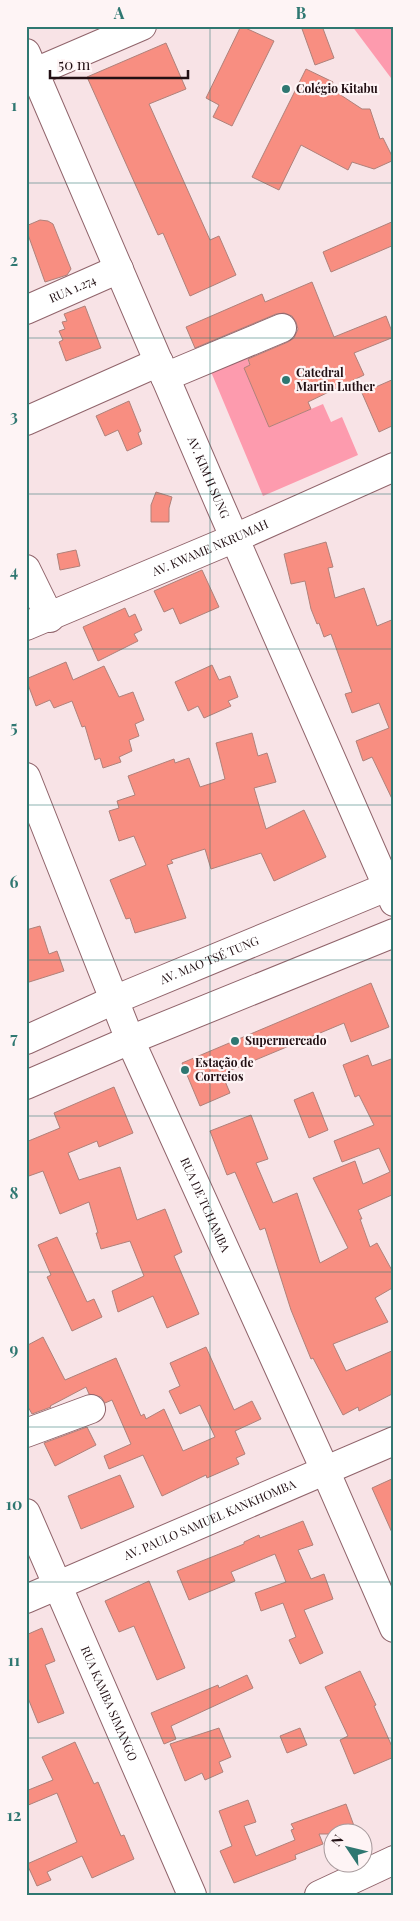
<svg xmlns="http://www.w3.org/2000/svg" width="420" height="1921" font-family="'Playfair Display',serif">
<rect width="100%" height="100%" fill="#f8e3e6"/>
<path fill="#fd9bae" d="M352,26H394V82Z
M247,357L269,427L323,404L331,422L342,417L358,455L263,496L209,367Z"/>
<path fill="#f88e81" stroke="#af817a" d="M241,26L274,41L232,126L213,117L219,105L206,98Z
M301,26H322L334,58L315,65Z
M166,43L186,89L149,104L210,240L219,236L236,275L190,296L163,233L158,235L87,77Z
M306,69L333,82L330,88L362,109H370L380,139L383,138L394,160L374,169L352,162L348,170L301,145L279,190L252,177Z
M40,220L48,221L53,224L71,269L67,275L45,282L26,229V226Z
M394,221V245L331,272L323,252Z
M312,282L334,337L386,316L394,337L354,353L364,375L308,402L311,409L269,427L244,368L250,365L248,359L288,342L294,338L298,329L296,322L292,316L284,313L276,314L195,348L186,327L262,294L265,302Z
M85,306L101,348L66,361L59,342L63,340L59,331L65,329L62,322L67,321L64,314Z
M394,379V425L379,432L362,393Z
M129,401L141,431L138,433L142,444L127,451L118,430L105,436L96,416Z
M156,492L172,497L169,508V522H151V505Z
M326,542L333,567L328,568L335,598L364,588L377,626L394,619V803L372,757L363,761L356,741L389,728L379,703L352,713L345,694L352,692L331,634L324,637L319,623L317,624L311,609L305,581L291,584L284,554Z
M76,550L80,566L60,570L57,554Z
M202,570L219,607L180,624L173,608L164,612L154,591Z
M125,608L129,617L135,614L142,630L134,634L138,641L98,661L83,627Z
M66,662L73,680L104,666L119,697L133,692L144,720L135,724L139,736L129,740L132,751L119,757L121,762L103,768L100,758L95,760L85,726L82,727L72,701L54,708L50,700L36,706L26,679Z
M212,665L219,680L230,676L238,697L228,701L231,706L204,718L198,706L188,711L175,682Z
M252,733L258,756L267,753L276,782L254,788L266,829L304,810L326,857L274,881L261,853L211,869L205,849L171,860L173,863L167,865L186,918L135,933L130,918L126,919L110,880L146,865L134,836L119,841L109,811L119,808L117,801L135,795L128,776L174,759L175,763L189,758L200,787L225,779L216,743Z
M40,926L49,954L57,951L64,971L26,983V930Z
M371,983L389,1027L351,1042L344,1023L222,1074L230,1093L200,1106L182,1063Z
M368,1055L372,1066L394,1058V1194L358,1210L362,1219H360L370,1247L377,1243L394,1274V1287L375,1298L388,1322L333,1344L346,1371L394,1350V1393L359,1411L358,1407L343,1415L313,1358L311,1359L291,1310L265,1228L260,1230L235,1172L227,1175L210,1131L251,1115L268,1159L256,1163L273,1203L297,1193L320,1263L348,1248L313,1178L355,1161L363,1184L390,1172L379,1148L342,1162L334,1141L374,1125L359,1095L355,1097L343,1065Z
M114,1087L133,1133L99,1147L97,1141L68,1153L79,1180L120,1167L137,1220L165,1209L182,1252L174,1256L199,1314L167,1328L153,1296L118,1312L112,1291L144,1276L130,1241L101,1249L96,1233H98L89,1202L60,1214L43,1171L26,1177V1142L60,1128L54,1113Z
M313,1092L328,1130L309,1138L294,1100Z
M57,1237L87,1302L94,1299L102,1317L72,1331L47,1277L51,1275L38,1245Z
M43,1337L65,1380L116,1358L141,1416L144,1414L146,1419L164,1409L183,1451L215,1437L200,1405L180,1414L169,1391L180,1386L170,1363L206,1347L234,1410L252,1401L261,1419L235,1431L245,1454L236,1458L239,1464L207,1478L206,1475L162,1496L143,1455L109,1469L104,1456L131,1444L112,1400L105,1403L101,1397L89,1394L86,1387L50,1406L51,1407L32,1414L26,1403V1346Z
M87,1427L96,1445L55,1466L44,1443Z
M120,1475L134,1507L81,1529L68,1496Z
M394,1478V1537L372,1488Z
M303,1521L313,1545L298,1550L311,1579L324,1574L333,1599L304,1610L323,1653L300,1664L289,1640L296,1637L283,1603L261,1611L255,1593L286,1582L275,1554L231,1572L235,1581L189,1600L177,1571L244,1544V1542L259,1535L260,1538Z
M149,1581L185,1668L157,1680L134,1626L119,1632L105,1601Z
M42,1628L55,1661L45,1665L64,1713L38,1723L26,1693V1635Z
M360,1671L376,1705L374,1706L394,1751V1757L354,1774L340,1740L348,1736L325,1687Z
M247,1675L253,1688L171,1726L176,1739L164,1744L151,1713L218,1685L219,1688Z
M219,1728L231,1757L219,1762L223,1772L205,1780L202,1773L185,1781L170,1744Z
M300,1728L307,1745L287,1753L280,1736Z
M75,1742L94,1784L98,1782L121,1836L124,1835L134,1859L92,1878L82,1856L47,1872L51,1880L37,1886L27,1864L77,1842L57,1793L26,1806V1791L53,1780L42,1757Z
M248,1800L256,1822L244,1826L256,1856L295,1840L291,1830L294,1829L291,1824L346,1804L357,1834H319L323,1844L295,1855L296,1859L234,1883L220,1851L232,1846L219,1811Z"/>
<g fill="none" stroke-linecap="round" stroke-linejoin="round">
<defs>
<g id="minor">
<path id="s1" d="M26,53L220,505L394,902"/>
<path d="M35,72L142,26"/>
<path id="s2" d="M26,310L119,269"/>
<path d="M165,377L282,328"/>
<path d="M26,421L159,362"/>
<path d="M26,569L50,618"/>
<path id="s3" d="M26,626L235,538L394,467"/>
<path id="s4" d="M26,777L130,1040L325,1470L394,1628"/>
<path d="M26,1433L91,1409"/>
<path id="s5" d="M26,1513L192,1895"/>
<path id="s6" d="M26,1599L394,1441"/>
<path d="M319,1895L394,1860"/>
</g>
<g id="major">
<path id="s7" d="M26,1040L114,1000L394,884"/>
<path d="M26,1085L130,1040L394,933"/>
</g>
</defs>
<use href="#minor" stroke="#90646b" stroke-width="30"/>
<use href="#major" stroke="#90646b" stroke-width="30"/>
<use href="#minor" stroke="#fff" stroke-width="28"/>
<use href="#major" stroke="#fff" stroke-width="28"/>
</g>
<path fill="none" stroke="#2f7771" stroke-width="1" stroke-opacity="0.55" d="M210,26V1895M26,183H394M26,338H394M26,494H394M26,649H394M26,805H394M26,960H394M26,1116H394M26,1272H394M26,1427H394M26,1582H394M26,1738H394"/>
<g fill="#2f7771" stroke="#fef4f5" stroke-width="2">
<circle cx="286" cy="89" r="5"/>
<circle cx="286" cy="380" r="5"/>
<circle cx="235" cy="1041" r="5"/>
<circle cx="185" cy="1070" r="5"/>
</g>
<g text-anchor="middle" stroke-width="4.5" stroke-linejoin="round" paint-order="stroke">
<g font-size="12" font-weight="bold" fill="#221014" stroke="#fef4f5" text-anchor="start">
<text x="296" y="93">Colégio Kitabu</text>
<text x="296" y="377">Catedral<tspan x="296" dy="14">Martin Luther</tspan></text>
<text x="245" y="1045">Supermercado</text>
<text x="195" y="1067">Estação de<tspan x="195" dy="14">Correios</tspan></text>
</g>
<g font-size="12" fill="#221014" stroke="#fef4f5">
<text dy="4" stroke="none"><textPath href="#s2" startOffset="51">RUA 1.274</textPath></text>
<text dy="4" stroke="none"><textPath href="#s1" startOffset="462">AV. KIM II SUNG</textPath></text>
<text dy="4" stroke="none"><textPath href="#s3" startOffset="200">AV. KWAME NKRUMAH</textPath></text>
<text dy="4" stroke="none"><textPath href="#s7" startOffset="200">AV. MAO TSÉ TUNG</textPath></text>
<text dy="4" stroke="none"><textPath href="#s4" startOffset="464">RUA DE TCHAMBA</textPath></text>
<text dy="4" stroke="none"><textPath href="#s6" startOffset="200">AV. PAULO SAMUEL KANKHOMBA</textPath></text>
<text dy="4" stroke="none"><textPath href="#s5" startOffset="208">RUA KAMBA SIMANGO</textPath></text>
</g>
</g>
<rect width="420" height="1921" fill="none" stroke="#fef4f5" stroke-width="55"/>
<g transform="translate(348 1848) rotate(305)"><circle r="24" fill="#fef4f5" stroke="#a6999b"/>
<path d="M0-4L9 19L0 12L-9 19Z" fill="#2f7771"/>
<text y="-8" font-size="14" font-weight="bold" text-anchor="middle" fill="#221014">N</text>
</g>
<path d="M50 70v8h138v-8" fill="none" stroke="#221014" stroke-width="2.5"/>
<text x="58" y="70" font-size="15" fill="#221014" stroke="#fef4f5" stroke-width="4" paint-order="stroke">50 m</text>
<rect x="28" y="28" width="364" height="1866" fill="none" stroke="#2f7771" stroke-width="2"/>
<g font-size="16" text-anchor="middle" font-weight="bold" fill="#2f7771">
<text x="119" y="19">A</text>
<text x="301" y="19">B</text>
<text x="14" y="111">1</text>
<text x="14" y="266">2</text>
<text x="14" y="422">3</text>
<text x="14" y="577">4</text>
<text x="14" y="733">5</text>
<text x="14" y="888">6</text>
<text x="14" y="1044">7</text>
<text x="14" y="1199">8</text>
<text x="14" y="1355">9</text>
<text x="14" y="1510">10</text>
<text x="14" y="1666">11</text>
<text x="14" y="1821">12</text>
</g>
</svg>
